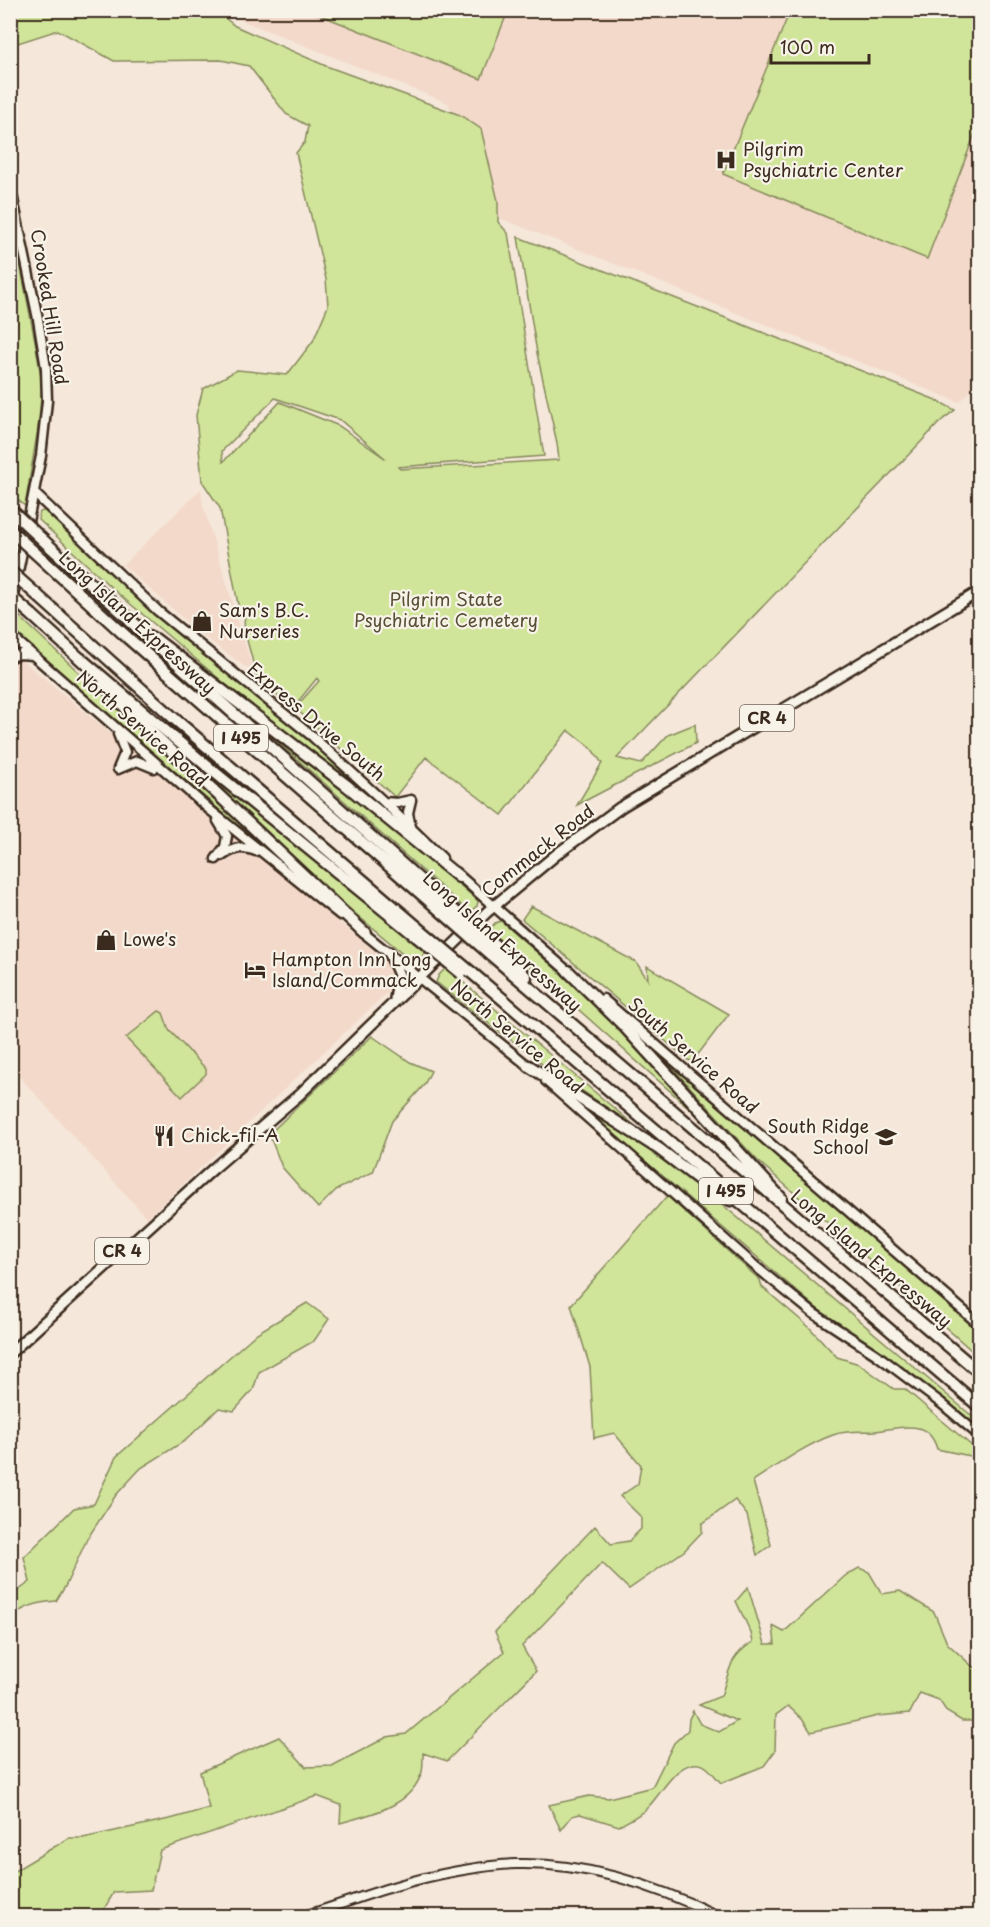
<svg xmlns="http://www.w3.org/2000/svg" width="990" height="1927" font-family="'Playpen Sans',sans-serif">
<rect width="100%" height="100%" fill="#f5e7da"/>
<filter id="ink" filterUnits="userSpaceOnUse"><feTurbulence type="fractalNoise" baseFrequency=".0167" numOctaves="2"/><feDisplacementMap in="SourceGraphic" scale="12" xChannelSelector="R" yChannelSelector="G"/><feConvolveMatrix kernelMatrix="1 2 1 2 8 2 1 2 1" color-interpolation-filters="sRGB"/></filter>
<g filter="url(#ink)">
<path fill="#f3d9c9" d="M225,10L979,11V383L959,402L495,216L448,103L224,13Z
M201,489L203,506L254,673L203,636L123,565Z
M11,651L405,976L147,1218L11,1067Z"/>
<path fill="#d0e59a" stroke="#86885c" stroke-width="1.5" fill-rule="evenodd" d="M10,11H220V14L235,26L326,66L460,115L481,129L498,201V222L508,233L544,456L398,467L400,469L559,460L557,443L537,353L518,237L936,400L955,410L941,421L617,758L641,764L668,735L695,724L696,743L577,805L602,763L591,748L568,730L502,815L426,757L395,797L295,708L319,681L317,678L292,709L255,675C254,656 241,632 245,616L239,610L220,508L202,481L196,415L203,389L237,370L287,375L313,341L328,306L326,279L296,153L305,142L308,126L286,114L249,66L221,60L114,61L58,30L18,43L11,39ZM275,398L340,420L386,459L339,426L280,402L223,462L222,451Z
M310,11H508L481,79Z
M790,11H979V123L927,259L723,174Z
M11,217L36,346L42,384L39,422L25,506L11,494Z
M46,510L143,603L344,768L354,780L353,782L249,704L115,591L38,519L40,512Z
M19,616L253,836L252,838L20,637L17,631Z
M264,726L410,841L478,901L477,906L469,912L262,728Z
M202,771L210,775L426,951L418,962L414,960L412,961L320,884Z
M531,906L636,962L648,980L647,966L729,1014L693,1061L688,1060L522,919Z
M501,921L611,1017L694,1108L696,1114L489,930L495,923Z
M446,968L639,1129L538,1061L539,1059L498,1031L436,982L439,975Z
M159,1011L163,1013L169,1030L206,1069V1074L182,1097L126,1038Z
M372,1036L410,1062L431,1071L424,1085L392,1121L373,1172L336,1190L318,1208L282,1167L269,1134Z
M667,1062L979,1331V1357L757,1160Z
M591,1111L698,1184L979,1422V1429L915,1376L821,1312L588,1112Z
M667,1196L760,1280L762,1287L809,1327L837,1357L859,1364L894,1389H905L979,1452V1462L970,1456L937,1449C928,1417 900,1428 875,1431C862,1432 846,1430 833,1435C805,1445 778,1465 753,1481L771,1545L757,1555L747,1515L735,1500L702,1524V1532L684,1551L629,1589L602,1563L522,1646L536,1671L447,1761L423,1753C423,1759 423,1767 422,1772C411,1807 371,1814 340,1823L341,1805L317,1796L160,1850L151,1890L114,1892L100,1916H11V1873L69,1838H83L174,1818L209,1808L200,1772L279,1737L306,1767L332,1766L387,1737L406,1734L504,1652L495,1632L595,1526L611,1544L629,1541L641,1529V1517L620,1496L638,1484L641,1465L614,1433L594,1438L590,1367L571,1305Z
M307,1303L329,1319L314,1341L259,1372L253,1390L234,1411L219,1408L186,1440L141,1468L116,1495L87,1539L65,1587L56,1601C39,1602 23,1606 11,1618V1596L30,1582L24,1557L74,1508L94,1504L116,1457L257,1333Z
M859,1568L869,1572L882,1594L900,1591L934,1612L947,1643L972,1666L979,1669V1721H962L947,1712L939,1700L920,1693L910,1713L878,1716L811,1732L802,1719L788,1706L776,1715L775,1751L764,1766L721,1783C715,1777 708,1765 699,1764C676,1761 661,1795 647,1808C639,1816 628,1821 619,1826L580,1814L572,1816L561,1830L549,1805L589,1796L609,1798L652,1787L674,1743L688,1730L689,1719L693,1711L700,1724L719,1732L737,1721L699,1705L721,1696C730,1671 728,1657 753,1642L751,1633L736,1601L748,1587L765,1644H775L773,1626L784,1632L845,1576Z"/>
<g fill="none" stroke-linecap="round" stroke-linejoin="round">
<defs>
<path id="tertiary" d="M303,1916C335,1907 367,1894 399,1885C431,1875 483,1865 516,1864C586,1862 657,1886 718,1916"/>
<path id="secondary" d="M10,185L38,319L46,368L47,401L41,456L10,612
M34,493L158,611L313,737L384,802L442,858
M10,635L210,810L340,915
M10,657L20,654L32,655
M118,734L125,752L118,769
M118,769L137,761L154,768
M411,800L408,813L411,827
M385,802L397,803L411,800
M222,856C235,847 241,846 256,851
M216,859L225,847L227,836L218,821
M455,872L572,975
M360,930L532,1069
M603,999L980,1325
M546,1081L755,1266L813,1313L877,1355L941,1403L980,1436"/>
<path id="primary" d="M389,952L399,975L395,999
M10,1353L214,1168L300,1094L487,912L557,854L621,807L980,591"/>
<path id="trunk" d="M45,542L137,626
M32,615L87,665
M155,639L346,785L459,877
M104,683L124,706L365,933"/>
<path id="motorway" d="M43,560L128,638L442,912
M37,595L177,721L422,931
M130,621L449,906
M81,659L207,766L417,937
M497,947L526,977
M490,954L980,1373
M568,971L622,1024L781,1198
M472,973L980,1407
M529,1066L659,1149L714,1191L731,1200"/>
</defs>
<use href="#tertiary" stroke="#3b2a1e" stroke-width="12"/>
<use href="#secondary" stroke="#3b2a1e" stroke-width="13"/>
<use href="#primary" stroke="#3b2a1e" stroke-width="14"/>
<use href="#trunk" stroke="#3b2a1e" stroke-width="15"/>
<use href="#motorway" stroke="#3b2a1e" stroke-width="15"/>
<use href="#tertiary" stroke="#f7f3e8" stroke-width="8"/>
<use href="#secondary" stroke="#f7f3e8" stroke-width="8"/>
<use href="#primary" stroke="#f7f3e8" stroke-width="9"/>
<use href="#trunk" stroke="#f7f3e8" stroke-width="10"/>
<use href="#motorway" stroke="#f7f3e8" stroke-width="10"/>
<defs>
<path id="trunk-bridge" d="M11,510L45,542
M10,596L32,615"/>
<path id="motorway-bridge" d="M10,530L43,560
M10,571L37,595
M449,906L497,947
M442,912L490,954
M422,931L472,973
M417,937L461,973"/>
</defs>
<use href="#trunk-bridge" stroke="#3b2a1e" stroke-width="15" stroke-linecap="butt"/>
<use href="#motorway-bridge" stroke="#3b2a1e" stroke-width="15" stroke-linecap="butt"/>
<use href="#trunk-bridge" stroke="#f7f3e8" stroke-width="10"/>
<use href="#motorway-bridge" stroke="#f7f3e8" stroke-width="10"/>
</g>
</g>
<defs>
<symbol id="hospital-bare" viewBox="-9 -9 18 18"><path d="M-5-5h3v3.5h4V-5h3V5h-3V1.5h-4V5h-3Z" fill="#3b2a1e" stroke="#f7f3e8" stroke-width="2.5" paint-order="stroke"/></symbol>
<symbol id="shop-bare" viewBox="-9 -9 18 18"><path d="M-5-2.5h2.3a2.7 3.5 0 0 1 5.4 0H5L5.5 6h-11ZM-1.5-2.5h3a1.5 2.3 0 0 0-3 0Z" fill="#3b2a1e" stroke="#f7f3e8" stroke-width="2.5" paint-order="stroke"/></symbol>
<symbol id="hotel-bare" viewBox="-9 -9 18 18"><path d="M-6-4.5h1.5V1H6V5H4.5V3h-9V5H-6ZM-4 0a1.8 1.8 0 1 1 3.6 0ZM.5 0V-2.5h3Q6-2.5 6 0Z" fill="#3b2a1e" stroke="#f7f3e8" stroke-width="2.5" paint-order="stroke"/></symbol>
<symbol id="restaurant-bare" viewBox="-9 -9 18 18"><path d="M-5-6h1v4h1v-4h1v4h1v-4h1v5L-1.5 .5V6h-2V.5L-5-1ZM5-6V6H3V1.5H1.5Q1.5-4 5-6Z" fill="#3b2a1e" stroke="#f7f3e8" stroke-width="2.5" paint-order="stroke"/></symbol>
<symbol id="school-bare" viewBox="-9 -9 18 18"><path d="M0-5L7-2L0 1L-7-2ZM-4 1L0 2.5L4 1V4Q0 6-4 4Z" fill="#3b2a1e" stroke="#f7f3e8" stroke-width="2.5" paint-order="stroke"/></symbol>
</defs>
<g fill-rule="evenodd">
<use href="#hospital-bare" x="711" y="145" width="30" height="30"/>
<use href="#shop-bare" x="187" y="606" width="30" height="30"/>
<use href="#shop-bare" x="91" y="925" width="30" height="30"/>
<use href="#hotel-bare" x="240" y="955" width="30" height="30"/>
<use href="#restaurant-bare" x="149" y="1121" width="30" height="30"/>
<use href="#school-bare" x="871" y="1122" width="30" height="30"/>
</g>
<g text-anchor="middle" stroke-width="4.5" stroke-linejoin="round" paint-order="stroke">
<g fill="#f7f3e8" stroke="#73665b" stroke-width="1.5">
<rect x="740" y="705" width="54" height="26" rx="4.5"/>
<rect x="214" y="725" width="54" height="26" rx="4.5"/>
<rect x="699" y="1178" width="54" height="26" rx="4.5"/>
<rect x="95" y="1238" width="54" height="26" rx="4.5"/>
</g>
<g font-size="16" font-weight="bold" fill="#3b2a1e">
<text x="767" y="724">CR 4</text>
<text x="241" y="744">I 495</text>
<text x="726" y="1197">I 495</text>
<text x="122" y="1257">CR 4</text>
</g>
<g font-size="18" fill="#3b2a1e" stroke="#f7f3e8" text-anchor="start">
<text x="743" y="156">Pilgrim<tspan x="743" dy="21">Psychiatric Center</tspan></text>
<text x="219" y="617">Sam's B.C.<tspan x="219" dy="21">Nurseries</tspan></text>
<text x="123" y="946">Lowe's</text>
<text x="272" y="966">Hampton Inn Long<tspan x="272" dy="21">Island/Commack</tspan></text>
<text x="869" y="1133" text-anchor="end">South Ridge<tspan x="869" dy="21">School</tspan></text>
<text x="181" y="1142">Chick-fil-A</text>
</g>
<g font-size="18" fill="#3b2a1e" stroke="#f7f3e8">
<text transform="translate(49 307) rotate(81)" y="6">Crooked Hill Road</text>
<text transform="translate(137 623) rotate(42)" y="6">Long Island Expressway</text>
<text transform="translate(316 722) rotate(40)" y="6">Express Drive South</text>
<text transform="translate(142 729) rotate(41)" y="6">North Service Road</text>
<text transform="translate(538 851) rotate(-38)" y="6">Commack Road</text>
<text transform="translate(502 942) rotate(41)" y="6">Long Island Expressway</text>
<text transform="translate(517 1037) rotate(40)" y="6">North Service Road</text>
<text transform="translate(693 1056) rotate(41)" y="6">South Service Road</text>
<text transform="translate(871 1259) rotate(40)" y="6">Long Island Expressway</text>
</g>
<g font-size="18" fill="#594f37" stroke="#f7f3e8">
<text x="446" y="606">Pilgrim State<tspan x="446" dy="21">Psychiatric Cemetery</tspan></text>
</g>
</g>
<rect width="990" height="1927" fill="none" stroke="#f7f3e8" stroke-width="36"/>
<rect x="18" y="18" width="954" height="1891" fill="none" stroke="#3b2a1e" stroke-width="2" filter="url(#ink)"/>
<path d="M771 54v9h98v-9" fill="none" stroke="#3b2a1e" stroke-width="3"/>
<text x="780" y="54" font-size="18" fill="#3b2a1e" stroke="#f7f3e8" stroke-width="4.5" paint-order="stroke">100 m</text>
</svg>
